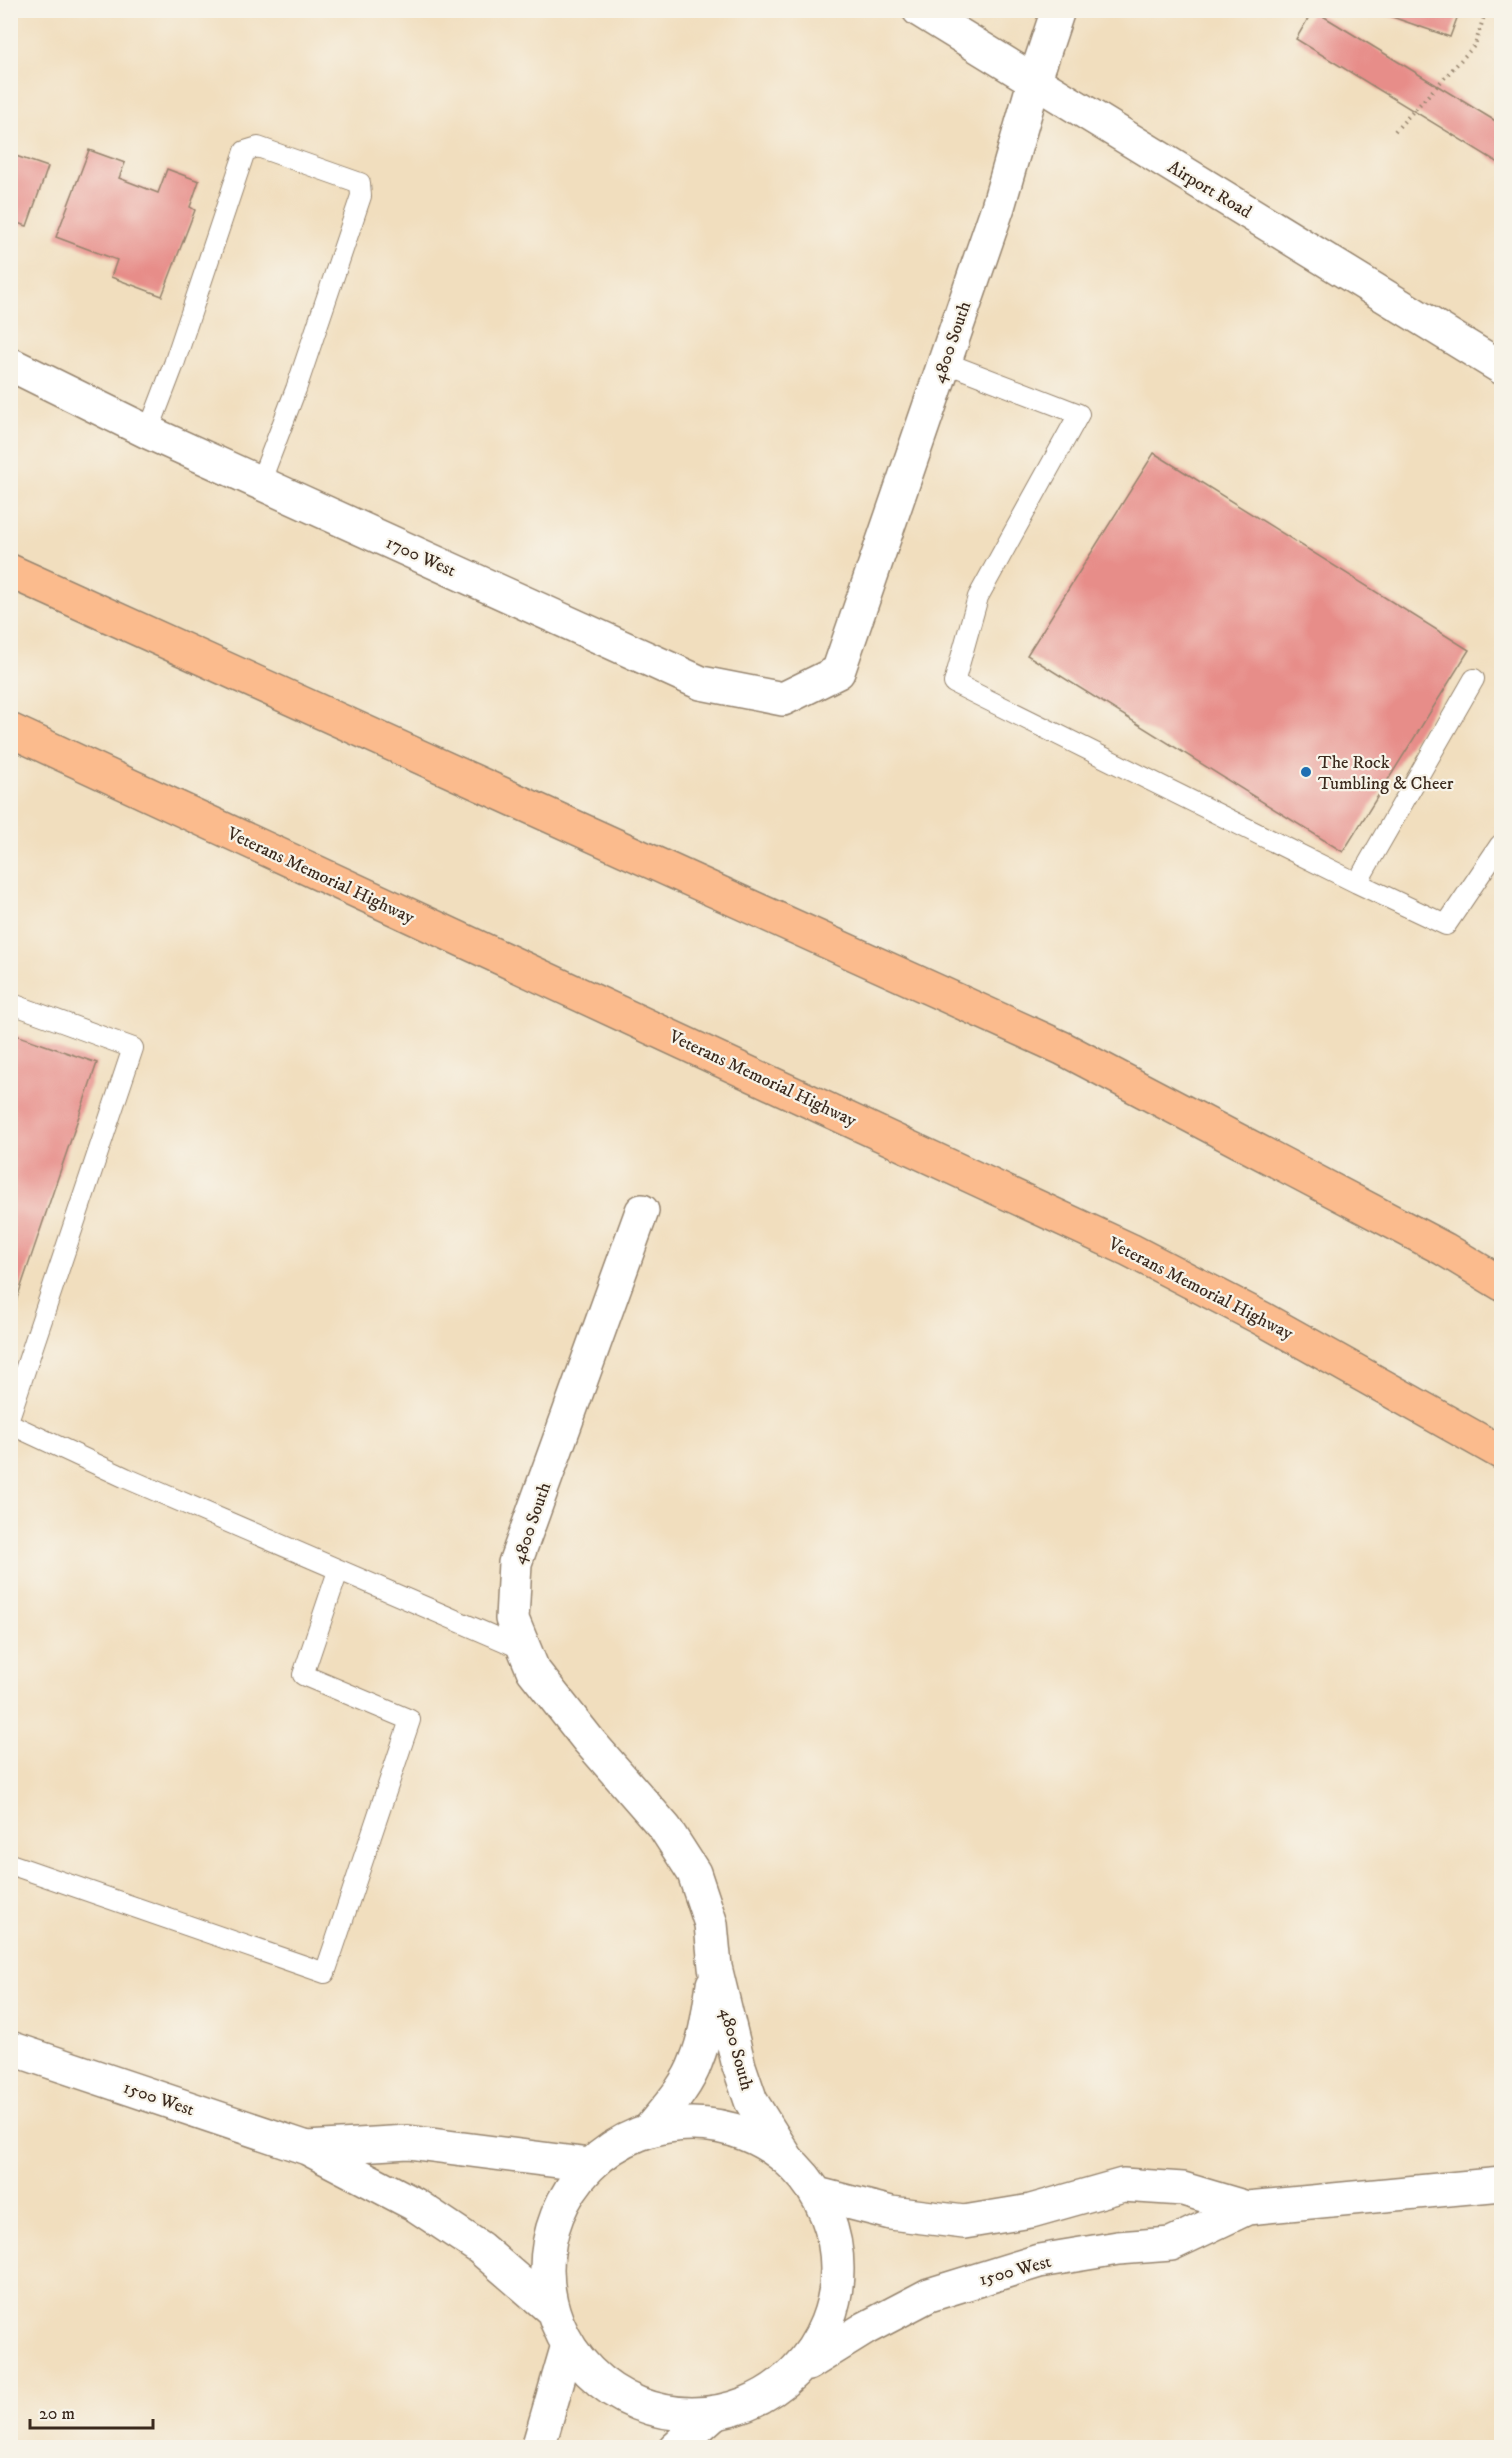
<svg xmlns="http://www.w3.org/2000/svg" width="1512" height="2458" font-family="'IM FELL DW Pica',serif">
<rect width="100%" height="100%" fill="#f7f3e8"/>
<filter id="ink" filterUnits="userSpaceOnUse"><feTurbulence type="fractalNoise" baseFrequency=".0167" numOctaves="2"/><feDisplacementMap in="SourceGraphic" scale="12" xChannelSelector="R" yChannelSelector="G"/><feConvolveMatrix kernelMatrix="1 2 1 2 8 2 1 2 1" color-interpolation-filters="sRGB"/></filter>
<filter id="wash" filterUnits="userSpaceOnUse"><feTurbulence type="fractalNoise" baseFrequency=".008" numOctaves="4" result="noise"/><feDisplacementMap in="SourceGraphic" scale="24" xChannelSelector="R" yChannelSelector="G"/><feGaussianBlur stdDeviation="1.35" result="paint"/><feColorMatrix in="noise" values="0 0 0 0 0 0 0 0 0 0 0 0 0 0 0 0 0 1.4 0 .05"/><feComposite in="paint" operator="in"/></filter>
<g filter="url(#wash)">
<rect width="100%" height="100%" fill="#f1debe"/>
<g id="blocks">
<path fill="#e78d89" d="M1313,10L1502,125V165L1296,39Z
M1372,10H1460L1450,37Z
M89,150L125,163L119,178L158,193L167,169L199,181L190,207L195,210L162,296L111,277L117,260L56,237Z
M10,154L48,167L27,226L10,221Z
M1154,453L1469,650L1343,852L1027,655Z
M10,1033L97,1063L11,1316H10Z"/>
</g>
</g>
<g filter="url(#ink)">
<use href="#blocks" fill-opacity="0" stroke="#96846e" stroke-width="1.5"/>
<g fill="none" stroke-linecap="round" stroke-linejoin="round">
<defs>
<path id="service" d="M944,362L1079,414L978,597L954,683L1357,883L1474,679
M148,432L174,364L245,151L258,147L360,183L361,196L296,389L260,483
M1357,883L1446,925L1500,845L1502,846
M10,1003L133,1048L10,1415
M10,1424L126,1478L525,1650
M10,1864L325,1973L410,1720L303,1675L338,1571"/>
<path id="minor" d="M10,364L148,432L701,683L783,699L838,672L998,207L1034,82L1058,10
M642,1211L515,1563L512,1619L533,1670L589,1741L665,1828L694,1873L711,1924L715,1967L739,2066L751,2101L786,2157
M649,2130C666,2109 687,2087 696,2061C706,2037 709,2010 713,1984
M538,2448L568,2345
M675,2448L713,2414"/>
<path id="tertiary" d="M919,10L1502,368
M10,2048L307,2148L414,2204L480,2248L552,2310
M547 2269a145 145 0 1 1 290 0a145 145 0 1 1-290 0Z
M307,2148L408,2142L590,2165
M817,2194L891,2213L964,2222L1031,2211L1123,2185L1183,2189L1247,2208
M808,2364L866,2328L929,2295L1039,2261L1118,2248L1171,2244L1247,2208L1502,2184"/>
<path id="motorway" d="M10,571L1062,1048L1444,1249L1502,1284
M10,730L1130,1250L1261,1318L1502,1453"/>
</defs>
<use href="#service" stroke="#96846e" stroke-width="22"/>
<use href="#minor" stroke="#96846e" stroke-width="36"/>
<use href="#tertiary" stroke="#96846e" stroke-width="36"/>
<use href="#motorway" stroke="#96846e" stroke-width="36"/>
<path stroke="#96846e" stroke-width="4" stroke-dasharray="1.5 4.5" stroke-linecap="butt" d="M1395,131L1475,45L1486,10"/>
<use href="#service" stroke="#fff" stroke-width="20"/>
<use href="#minor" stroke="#fff" stroke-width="33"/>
<use href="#tertiary" stroke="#fff" stroke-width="33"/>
<use href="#motorway" stroke="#fbbb8d" stroke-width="33"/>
</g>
</g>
<circle fill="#1f6fb2" stroke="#f7f3e8" stroke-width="2" cx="1306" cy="772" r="6"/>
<g text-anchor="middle" stroke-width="4.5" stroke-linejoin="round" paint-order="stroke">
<g font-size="18" fill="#3b2a1e" stroke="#f7f3e8">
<text transform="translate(1210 189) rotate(31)" y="6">Airport Road</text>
<text transform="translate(951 342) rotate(-71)" y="6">4800 South</text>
<text transform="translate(421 556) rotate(24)" y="6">1700 West</text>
<text transform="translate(321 875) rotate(25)" y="6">Veterans Memorial Highway</text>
<text transform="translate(763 1078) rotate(25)" y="6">Veterans Memorial Highway</text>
<text transform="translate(1201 1288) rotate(27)" y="6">Veterans Memorial Highway</text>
<text transform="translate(531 1523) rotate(-71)" y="6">4800 South</text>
<text transform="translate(737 2049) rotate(75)" y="6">4800 South</text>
<text transform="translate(159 2098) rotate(19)" y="6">1500 West</text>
<text transform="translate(1015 2270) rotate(-15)" y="6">1500 West</text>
</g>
<g font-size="18" fill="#3b2a1e" stroke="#f7f3e8" text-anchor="start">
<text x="1318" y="768">The Rock<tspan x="1318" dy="21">Tumbling &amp; Cheer</tspan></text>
</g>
</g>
<rect width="1512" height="2458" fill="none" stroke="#f7f3e8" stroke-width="36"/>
<path d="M30 2419v9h123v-9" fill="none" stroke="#3b2a1e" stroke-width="3"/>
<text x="39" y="2419" font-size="18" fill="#3b2a1e" stroke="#f7f3e8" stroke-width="4.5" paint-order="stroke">20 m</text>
</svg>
